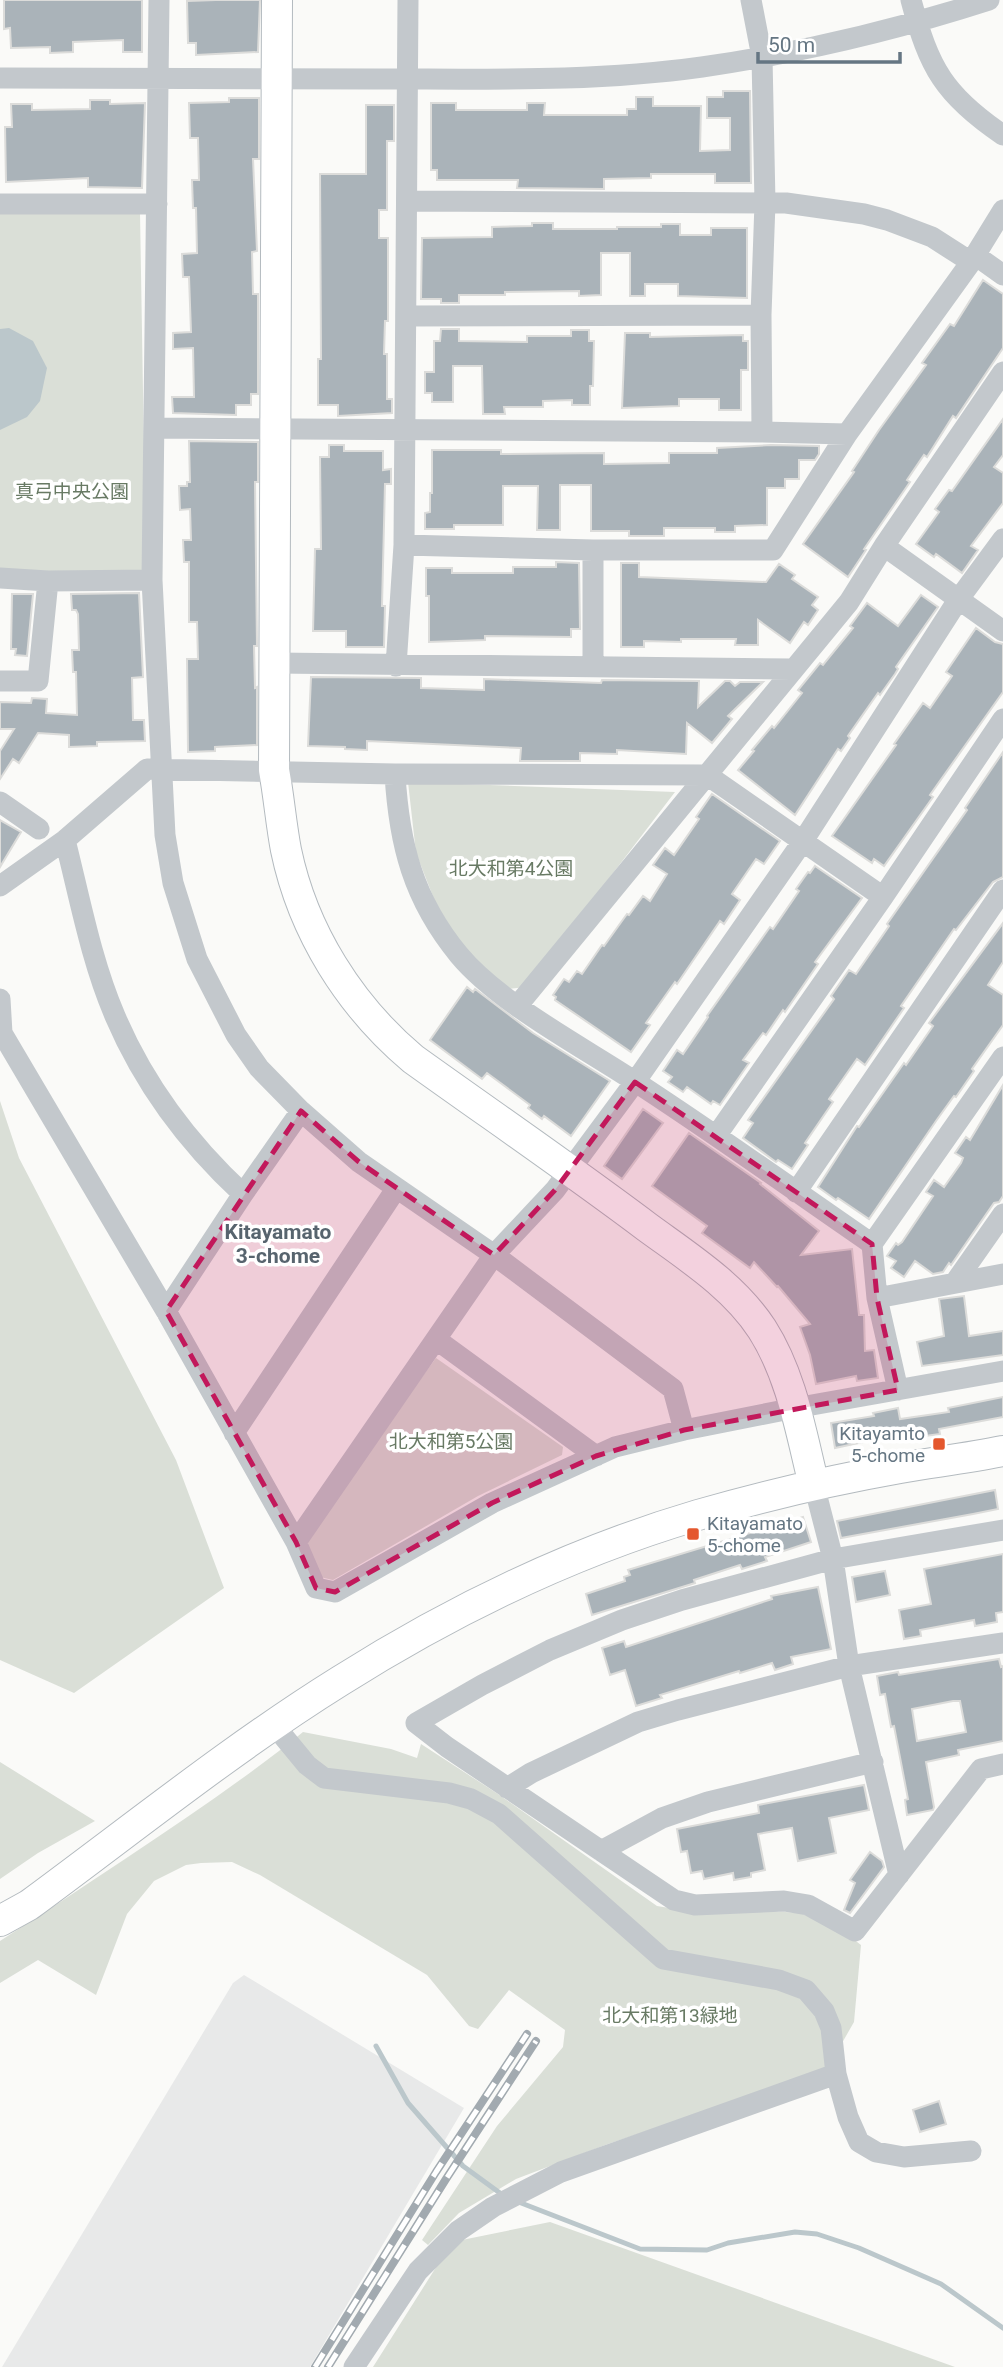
<svg xmlns="http://www.w3.org/2000/svg" width="1003" height="2367" font-family="Roboto,'Noto Sans JP',sans-serif">
<rect width="100%" height="100%" fill="#fafaf8"/>
<path fill="#e8e9e9" d="M244,1975L464,2108L310,2367H2L233,1983Z"/>
<path fill="#dadfd7" d="M0,212L140,213L146,570L70,572L0,569Z
M408,782L675,792L526,987L508,989L465,951L436,904L416,853Z
M0,1101L19,1158L176,1460L224,1588L74,1693L0,1660Z
M436,1358L563,1447L562,1455L478,1496L333,1580L320,1577L305,1551L307,1533Z
M303,1732L391,1749L417,1758L421,1744L498,1794L657,1906L700,1913L754,1910L801,1913L848,1935L861,1945L854,2022L826,2071L608,2144L516,2179L459,2213L428,2245L422,2240L497,2126L563,2047L565,2030L509,1990L478,2029L469,2026L427,1975L260,1875L232,1862L201,1863L186,1865L154,1881L127,1914L96,1995L38,1960L0,1983V1941C42,1914 83,1887 125,1859C186,1818 246,1778 303,1732Z
M0,1762L95,1821L38,1853L0,1879Z
M550,2222L955,2367H373L452,2242Z"/>
<path fill="#bbc7cb" d="M9,328L33,341L47,368L40,401L27,417L0,430V329Z"/>
<g fill="none" stroke-linecap="round" stroke-linejoin="round">
<path stroke="#bbc7cb" stroke-width="5" d="M376,2046L408,2103L463,2166L504,2196
M516,2201L640,2249L707,2250L728,2243L795,2232L817,2234L859,2248L941,2284L1003,2328"/>
</g>
<path fill="#aab3b9" stroke="#dcdcda" stroke-width="2" fill-rule="evenodd" d="M4,0H142V52H123V40L73,42V52L50,53V47L11,48L10,28L4,29Z
M216,0H260L258,52L196,55V43H188L187,1Z
M723,91H750L751,183H715V174H651V178L604,179V189L517,188L518,180H437V170H431V103H456V110H527V103H545L544,115H627V109H636V97H653V106H701L700,151L730,150V118H707V97H723Z
M229,98H259V159H253L257,251L252,252L253,294H258V394H251V405H236V415L173,413L172,397H194L193,348L173,349V333L191,332L189,277H183L182,254L197,253L196,208H193L192,180H199L198,138H190L189,103L229,102Z
M90,100H110V104L145,103L142,188L88,187V178L6,182L5,127H12L11,104H32V110L90,109Z
M366,105H394V141H387V210H379V238H388V321H385L384,354H387V399H392V413L338,416V405H318V359H321L320,174H366Z
M532,223H553V229H617V227H661V224H680V235H711V228H747V298L678,296V284H645V296H630V253H601V295L579,296V291L505,292V295H459V303H441V299H421L422,238L492,237V227L532,226Z
M983,280L1003,294V348L956,418L953,416L927,457L924,455L907,480L910,482L864,549L866,550L848,577L803,544L854,472L852,471L879,430L926,365L922,363L950,324L954,326Z
M441,329H459V341L527,342V336H571V330H589V341H594L593,386H590V405H572V400L543,401V407H504L505,414H483L482,366H453V402H432V393H425V372H434V341H440Z
M625,333H650V337L743,335V341H748V370H741V410H719V399H679V406L622,408Z
M1003,419V455L994,467L1003,473V503L971,546L978,550L962,573L936,554L934,557L916,544L939,512L935,509L949,490L952,491Z
M189,441L258,442V482H255L257,646H254L255,688L257,687V745L215,747V751L188,752L187,659H198L197,622H189V562H184L183,540H191L190,509L180,510L179,486H187V482H190Z
M329,445H344V451H383V470L391,469V484H385L382,606H385L384,647H346V631H313L315,549H321L320,457H329Z
M771,445L819,446V454L815,460H799V479H785V488H767V525L735,526V532H715V528H664V536H629V531H591V485H560V530H537L538,486H503V525H454V529H425V513L430,512V493H432V450H501V454L604,453V464L669,463V453H717V448Z
M556,562L579,563L580,629H571V637L485,636V640L429,642V596H426V568H452V573H513V567H556Z
M621,563H639V577L766,582L779,564L795,575L792,579L818,597L812,605L818,610L808,625L804,622L790,643L758,620V645H735L736,639H681V642L644,641V647H621Z
M139,593L143,677L132,678L133,720H144L145,741L97,742V746L69,747V735L38,733L19,763L13,759L0,779V751L14,729H0V702L31,703L32,698L47,699L46,713L77,715L76,672H73L72,650H79L78,614L76,610H72L71,594Z
M12,594H33L27,656L15,655L16,649H11Z
M921,595L938,607L896,667L898,669L895,674L880,695L878,693L848,736L850,738L841,751L838,749L795,815L738,770L754,751L752,750L772,726L774,728L802,693L798,690L820,663L823,665L853,628L850,626L867,603L898,626Z
M976,628L995,642L1003,644V692L930,795L933,797L884,866L874,859L872,863L832,836L896,745L894,744L923,703L930,708L952,676L946,672Z
M311,677L421,678V688L484,690V679L601,683L602,680L699,681L698,707L725,681H730L735,686L740,682H763L728,716L732,719L712,743L687,723L686,754L617,750V754L580,753V761H520L521,748L367,741V750L345,749V747L308,746Z
M1003,752V877L993,882L956,930L954,929L901,1006L904,1008L865,1065L857,1059L829,1099L833,1102L805,1143L808,1145L792,1169L778,1160L776,1162L743,1138L753,1123L748,1120L834,999L831,996L849,970L856,974L889,926L887,924L967,810L965,808Z
M712,794L780,841L764,864L756,859L732,894L740,900L724,924L720,921L677,984L675,982L646,1023L650,1025L631,1052L555,1000L556,997L553,995L564,979L569,982L577,971L582,974L602,945L604,946L627,914L629,915L643,896L650,901L667,874L653,865L665,848L674,855L699,819L696,817Z
M0,820L21,832L0,867Z
M815,866L862,898L815,962L818,964L785,1012L783,1010L766,1035L763,1033L743,1060L749,1063L720,1105L713,1101L711,1104L687,1087L683,1092L668,1082L672,1077L663,1071L677,1050L683,1054L708,1017L707,1016L770,927L773,929L799,891L796,889L808,872L810,873Z
M1003,923V962L988,985L1003,995V1025L972,1069L974,1071L956,1097L954,1096L936,1121L869,1219L838,1198L836,1200L818,1187L857,1126L859,1127L904,1063L906,1065L933,1026L929,1023Z
M467,987L473,992L475,989L533,1033L610,1081L571,1136L544,1116L542,1119L528,1108L530,1105L487,1073L482,1079L430,1040Z
M1003,1085V1196L999,1202L994,1203L951,1265L949,1263L943,1272L933,1274L915,1261L904,1277L891,1268L896,1261L887,1256L896,1243L898,1245L902,1242L933,1196L926,1192L934,1180L944,1187L961,1163L963,1158L955,1153L966,1137L970,1140Z
M643,1109L663,1123L622,1179L604,1166Z
M689,1133L761,1183L760,1184L819,1231L801,1255L852,1249L859,1315H864L865,1351L874,1350L878,1378L857,1381L856,1376L816,1384L810,1355L800,1327L810,1324L778,1286L777,1287L754,1262L750,1268L702,1233L707,1226L652,1186Z
M964,1296L969,1336L1003,1331V1355L922,1366L917,1342L944,1336L939,1299Z
M1003,1397V1417L939,1429L940,1434L910,1438V1432L835,1448L831,1423L874,1416L873,1413L898,1408L900,1419L949,1412L948,1408Z
M995,1490L998,1509L973,1514L841,1538L837,1521Z
M803,1517L811,1542L765,1557L767,1561L742,1569L740,1565L694,1580L695,1583L592,1615L586,1594L625,1581L624,1577L630,1575L628,1570Z
M1003,1554V1612L996,1613L997,1622L975,1626L974,1620L920,1630L921,1636L904,1639L899,1610L931,1604L924,1569Z
M885,1571L890,1595L856,1602L852,1577Z
M818,1587L831,1649L791,1657L793,1664L775,1670L772,1663L740,1673L739,1671L660,1695L662,1698L636,1706L625,1670L610,1675L602,1648L624,1641L626,1647L772,1599L771,1596Z
M999,1659L1001,1667L1003,1666V1741L958,1750L959,1755L926,1762L934,1807L933,1810L907,1815L905,1800L908,1799L894,1726L891,1727L885,1694L880,1695L877,1676L898,1672L899,1675ZM953,1701H960L966,1732L917,1741L912,1709Z
M864,1785L869,1810L829,1818L836,1853L798,1861L792,1828L758,1834L765,1870L751,1873V1877L734,1880L733,1873L704,1879L702,1871L691,1873L687,1851L681,1852L677,1829L759,1813L758,1805Z
M870,1852L882,1861L884,1867L850,1913L844,1910L855,1883L850,1880Z
M939,2101L946,2124L920,2132L913,2110Z"/>
<g fill="none" stroke-linecap="round" stroke-linejoin="round">
<defs>
<path id="secondary" d="M277,0L274,770C279,797 281,824 286,850C303,932 350,1006 413,1059C491,1115 570,1169 647,1227C688,1257 734,1286 762,1329C792,1376 801,1433 814,1485
M0,1921L29,1905C131,1830 234,1747 340,1681C451,1611 572,1552 698,1515C764,1496 832,1480 900,1468C935,1462 969,1458 1003,1451"/>
</defs>
<use href="#secondary" stroke="#b3babf" stroke-width="32"/>
<path stroke="#c3c8cc" stroke-width="21" d="M159,0L152,580L165,835L173,883L197,959L236,1035L259,1068L301,1111L359,1162L494,1255L673,1389L684,1430
M751,0L762,57L765,203L761,315L762,432
M911,0C929,68 944,95 1003,135
M0,78C127,79 253,78 380,79C488,79 595,82 702,67C799,53 896,30 989,0
M407,201L786,203L864,214L887,220L932,237L971,262
M0,204H157
M975,255L1003,275
M407,316L761,315
M1003,372L884,546L1003,631
M154,428L762,432L847,434
M404,545L593,550H773L847,434L971,262L1003,210
M593,550V667
M0,578L48,581L152,580
M276,663L792,669
M396,666L404,545L408,0
M0,681H38L48,581
M395,774C399,844 413,899 459,955C498,1002 579,1045 631,1079C713,1132 792,1189 872,1244L877,1298L898,1390
M0,802L39,829
M65,840C80,899 91,960 115,1016C144,1084 189,1144 243,1194
M0,886L65,840L147,769L395,774L707,775L883,897
M0,999L2,1033L166,1311L296,1542L316,1588L335,1592L492,1503L615,1447L684,1430L795,1408L1003,1371
M518,1005L849,602L884,546
M716,1136L883,897L1003,719
M796,1192L1003,890
M872,1244L1003,1057
M956,1281L1003,1214
M877,1298L1003,1274
M166,1311L243,1194L301,1111
M437,1340L596,1456
M234,1433L396,1189
M814,1485L833,1559L849,1666L899,1875
M1003,1530L833,1559L682,1600L622,1620L550,1650L482,1685L416,1723L447,1747L674,1900L695,1905L784,1901L808,1905L855,1931L981,1769L1003,1764
M296,1542L494,1255L555,1190L635,1082L803,841L958,600L1003,539
M274,1725L307,1765L324,1778L449,1793L471,1799L499,1814L663,1959L779,1980L806,1990L824,2011L831,2028L836,2074L848,2117L859,2142L876,2152L904,2157L971,2151
M507,1788L531,1773L638,1722L678,1710L849,1666L1003,1643
M601,1851L662,1818L708,1802L873,1762
M354,2367L418,2271L458,2231L493,2207L561,2172L836,2074"/>
<use href="#secondary" stroke="#fff" stroke-width="30"/>
<defs>
<path id="rail" d="M315,2367L436,2172L527,2034
M328,2367L446,2179L536,2041"/>
</defs>
<use href="#rail" stroke="#a2aab0" stroke-width="8"/>
<use href="#rail" stroke="#fff" stroke-width="5" stroke-dasharray="16" stroke-linecap="butt"/>
</g>
<path fill="#c2185b" fill-opacity="0.2" stroke="#c2185b" stroke-width="5" stroke-dasharray="14 9" stroke-linejoin="round" d="M635,1082L872,1244L877,1298L898,1390L684,1430L596,1456L492,1503L335,1592L316,1588L296,1542L166,1311L301,1111L359,1162L494,1255L555,1190Z"/>
<g fill="#e4572e" stroke="#fff" stroke-width="2.5">
<rect x="932" y="1437" width="14" height="14" rx="3.5"/>
<rect x="686" y="1527" width="14" height="14" rx="3.5"/>
</g>
<g text-anchor="middle" stroke-width="7" stroke-linejoin="round" paint-order="stroke">
<g font-size="19" fill="#687a64" stroke="#fff">
<text x="72" y="498">真弓中央公園</text>
<text x="511" y="875">北大和第4公園</text>
<text x="451" y="1448">北大和第5公園</text>
<text x="670" y="2022">北大和第13緑地</text>
</g>
<g font-size="19" fill="#657683" stroke="#fff" text-anchor="end">
<text x="925" y="1440">Kitayamto<tspan x="925" dy="22">5-chome</tspan></text>
<text x="707" y="1530" text-anchor="start">Kitayamato<tspan x="707" dy="22">5-chome</tspan></text>
</g>
<g font-size="21" font-weight="bold" fill="#57646e" stroke="#fff">
<text x="278" y="1239">Kitayamato<tspan x="278" dy="24">3-chome</tspan></text>
</g>
</g>
<path d="M758 52v10h142v-10" fill="none" stroke="#657683" stroke-width="3.5"/>
<text x="768" y="52" font-size="21" fill="#657683" stroke="#ffffff" stroke-width="5" paint-order="stroke">50 m</text>
</svg>
